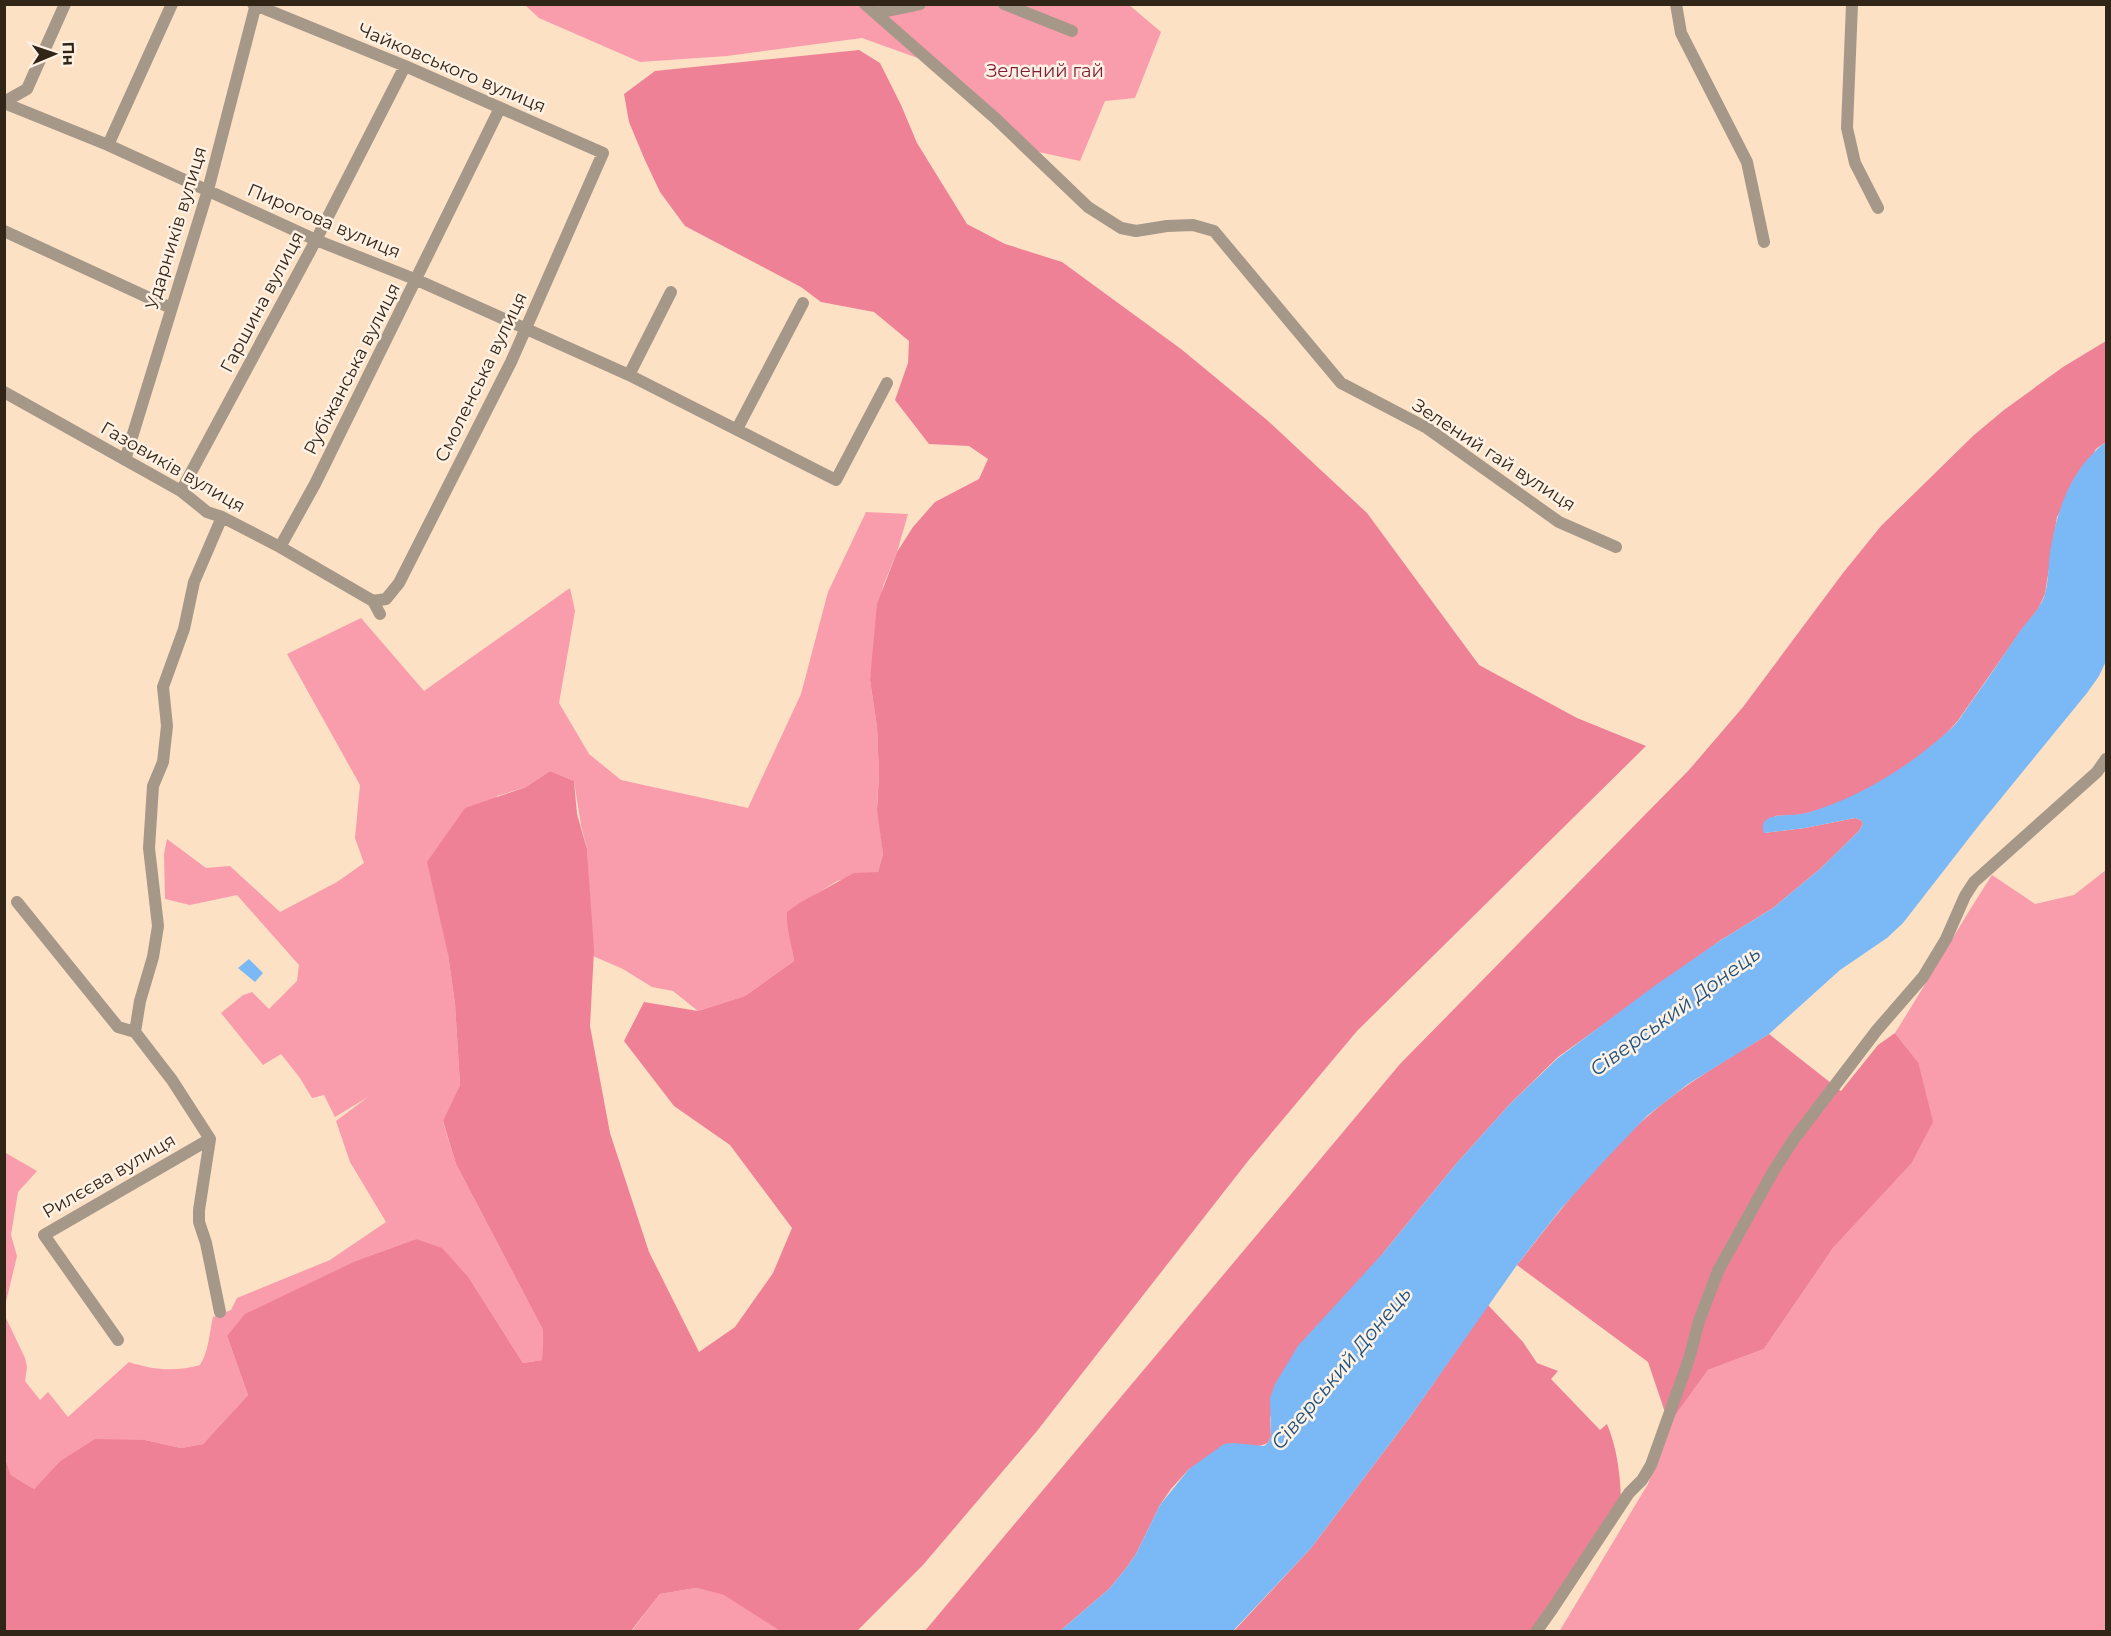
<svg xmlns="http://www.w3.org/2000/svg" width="2111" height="1636" font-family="Montserrat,sans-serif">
<rect width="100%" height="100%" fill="#fce1c5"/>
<path fill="#f99cac" d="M1128,4L1161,32L1135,98L1105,101L1080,161L1034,151L940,66L862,38L727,56L640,62L539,18L525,5Z
M866,512L908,514L897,552L883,586L870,680L877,727L879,774L877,803L883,854L878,872L837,881L787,912L794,961L745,996L698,1011L673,991L652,987L623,969L593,956L587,849L581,825L574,781L550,771L526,787L497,796L448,954L455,1004L460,1085L443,1122L456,1164L543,1330L542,1360L523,1363L469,1278L416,1239L358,1260L227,1336L248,1395L203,1444L181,1448L145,1440L59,1462L34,1489L11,1475L5,1458L4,1152L37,1171L18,1192L11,1235L17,1256L5,1306V1316L25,1358L27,1367L25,1381L40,1400L48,1392L68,1417L129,1362C153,1370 175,1372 200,1365C209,1351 209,1334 213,1317L231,1310L237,1298L330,1260L386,1222L350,1162L336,1121L368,1097L335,1117L324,1095L312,1098L300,1078L281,1054L263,1065L221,1013L243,995L252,992L269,1009L297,981L299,965L237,895L190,905L165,899L164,854L167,839L206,868L230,866L280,912L337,882L364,863L355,838L360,785L287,654L361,618L424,691L570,588L575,611L559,703L589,754L621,780L748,808L801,694L828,592Z
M2106,870V1631L1559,1632L1648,1484L1669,1424L1708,1370L1764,1349L1833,1248L1911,1164L1918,1062L1895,1033C1928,981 1958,927 1992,875L2035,904L2074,895Z
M696,1588L725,1595L780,1631L631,1632L660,1594Z"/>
<path fill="#ef8197" d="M859,50L880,63L901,105L917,143L967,224L1005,244L1062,262L1181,349L1267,420L1367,513L1479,665L1577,718L1646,746L1357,1031L1248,1161L1037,1431L923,1565L857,1631H780L724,1595L696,1588L660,1594L631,1631H5V1458L11,1475L34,1489L59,1462L95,1439L145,1440L181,1448L203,1444L248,1395L227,1336L245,1314L358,1260L416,1239L442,1248L469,1278L523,1363L542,1360L543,1330L456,1164L443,1121L460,1085L455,1004L448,954L427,862L465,808L526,787L550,771L574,781L577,814L587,849L594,950L590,1026L610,1133L649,1252L699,1352L735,1327L773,1273L792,1228L730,1145L674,1106L624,1041L644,1002L698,1011L745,996L794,961C792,945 786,928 787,912L801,902L854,873L878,872L883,854L877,810L879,774L877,727L870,680L877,604L897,552L913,527L935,502L979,479L988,459L969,446L929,444L895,400L908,363L909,341L874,312L821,302L801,287L685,226L660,192L644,158L629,122L624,94L655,71Z
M2106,341V442L2096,449L2057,517L2045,594L2038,609L2020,632L1959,719C1925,762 1856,802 1803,814C1794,816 1784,815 1775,816L1764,833L1805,828L1855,818L1861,820L1863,824L1859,831L1820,869L1773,908L1721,940L1558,1057L1509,1105L1456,1164L1384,1252L1270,1417L1271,1436L1268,1443L1189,1469L1171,1489L1160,1505L1136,1554L1127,1567L1109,1589L1060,1631L924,1632L1400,1064L1689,770L1743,707L1843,573L1881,526L1974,435L2004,410L2063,367Z
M1895,1033L1918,1062L1933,1122L1911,1164L1833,1248L1764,1349L1708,1370L1669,1424L1648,1362L1517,1265C1558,1214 1598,1159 1648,1116C1684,1084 1728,1059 1769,1034L1841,1091L1878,1045Z
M1488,1305L1523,1342L1537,1363L1558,1371L1551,1379L1600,1430L1607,1424C1617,1448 1620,1473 1621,1498L1542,1631L1233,1632L1311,1548L1410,1417Z"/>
<path fill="#7bb9f6" d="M2106,442V661L2099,676L2087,693L1980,824L1903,923L1887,938L1840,970L1769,1034L1688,1084L1647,1116L1604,1161L1560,1210L1517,1265L1410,1417L1311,1548L1233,1631H1060L1109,1589L1127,1567L1136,1554L1160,1505L1189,1469L1224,1444L1233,1443L1264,1446L1268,1443L1271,1436L1270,1398L1275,1384L1298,1346L1384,1252L1456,1164L1509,1105L1558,1058L1653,987L1721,940L1773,908L1820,869L1859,831L1863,824L1861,820L1855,818L1805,828L1764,833C1756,812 1789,816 1801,814C1808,813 1816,810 1822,808C1868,792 1910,765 1946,733C1957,725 1964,712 1972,701C1988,679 2003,656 2018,634C2027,621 2038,612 2044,597C2049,583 2048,566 2050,552C2057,510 2071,468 2106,442Z
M249,959L263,973L255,982L238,968Z"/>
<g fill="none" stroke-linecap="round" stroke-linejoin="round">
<path stroke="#a69889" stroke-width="12" d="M253,4L405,66L603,153L511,362L399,583L386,599L373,601
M865,4L995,118L1088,207L1121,228L1136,231L1167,226L1193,225L1214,231L1341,383L1427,428L1559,522L1616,547
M1004,4L1072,31
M1676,4L1681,33L1747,162L1764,242
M1852,4L1847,128L1855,163L1878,208
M876,13L920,4
M4,102L27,89L65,4
M4,103L108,145L316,240L417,280L629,375L836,480L887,383
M108,145L172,4
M4,231L171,308
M629,375L671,292
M4,392L181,491L207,512L222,517L280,547L373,601L380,614
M737,429L803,303
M125,460L208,190L256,4
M181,491L316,240L405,66
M280,547L315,484L500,108
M17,902L118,1027L135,1032L172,1080L210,1139L199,1210V1222L206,1243L220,1312
M135,1032L140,1001L153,957L158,926L149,848L153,786L163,762L167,726L163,687L184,629L194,582L222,517
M118,1340L44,1235L210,1139
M1536,1632L1553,1608L1629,1493L1642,1480L1651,1465L1689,1359L1699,1321L1718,1271L1774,1170L1794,1139L1877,1030L1923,977L1946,939L1965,896L1974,882L2097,772L2106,759"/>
</g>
<g text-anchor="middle" stroke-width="5" stroke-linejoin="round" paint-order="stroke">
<g font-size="18" fill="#312517" stroke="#fff1e3">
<text transform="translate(452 68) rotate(23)" y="6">Чайковського вулиця</text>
<text transform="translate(324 221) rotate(23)" y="6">Пирогова вулиця</text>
<text transform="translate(176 228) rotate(-73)" y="6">Ударників вулиця</text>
<text transform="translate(262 302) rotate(-62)" y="6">Гаршина вулиця</text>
<text transform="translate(352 369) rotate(-63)" y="6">Рубіжанська вулиця</text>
<text transform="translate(481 377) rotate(-64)" y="6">Смоленська вулиця</text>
<text transform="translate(1494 455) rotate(33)" y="6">Зелений гай вулиця</text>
<text transform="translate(173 467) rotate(30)" y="6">Газовиків вулиця</text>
<text transform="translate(109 1176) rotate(-30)" y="6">Рилєєва вулиця</text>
</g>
<g font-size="18" fill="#7f1d39" stroke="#fff1e3">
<text x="1045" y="77">Зелений гай</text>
</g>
<g font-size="20" font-style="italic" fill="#185182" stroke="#fff1e3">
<text transform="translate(1675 1011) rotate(-36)" y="7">Сіверський Донець</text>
<text transform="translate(1341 1368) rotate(-50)" y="7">Сіверський Донець</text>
</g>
</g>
<rect width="2111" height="1636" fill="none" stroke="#312517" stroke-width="12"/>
<g transform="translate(54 54) rotate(88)" stroke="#fff1e3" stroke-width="4.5" paint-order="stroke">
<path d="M0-4.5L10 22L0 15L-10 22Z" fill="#312517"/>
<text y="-9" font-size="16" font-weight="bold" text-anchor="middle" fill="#312517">Пн</text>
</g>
</svg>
